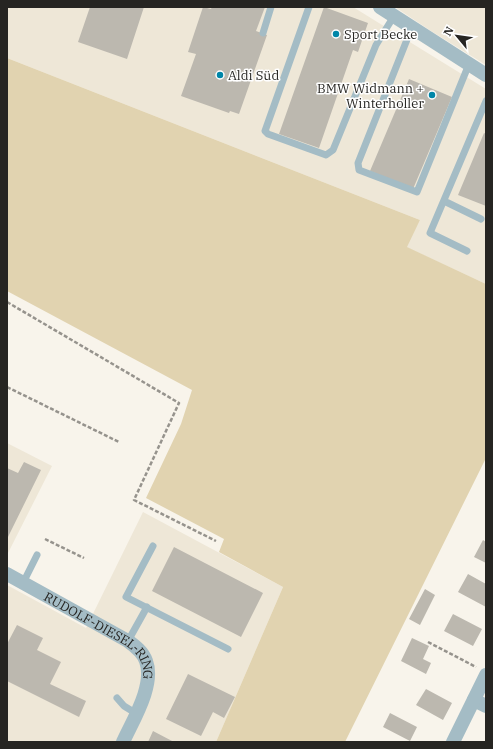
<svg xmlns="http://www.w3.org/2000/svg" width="493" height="749" font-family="'IBM Plex Serif',serif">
<rect width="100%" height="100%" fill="#f8f4eb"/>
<path fill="#eee7d7" d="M7,7H353L486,89V284L406,247L420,220L7,58Z
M395,7H486V65L431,31Z
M7,443L52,466L7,555Z
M143,512L283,587L216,742H7V585L86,628Z"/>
<path fill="#e1d3b0" d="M7,58L420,220L407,247L486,284V458L345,742H216L283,587L219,552L224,539L146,498L181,424L192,390L7,291Z"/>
<path fill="#bcb8af" d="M90,7H144L127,59L78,42Z
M203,7L211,9L212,7H265L256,31L267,35L239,114L230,111L229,113L181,96L196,54L188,52Z
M324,7L368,23L358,52L353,50L319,148L279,134Z
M409,79L452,97L413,189L370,171Z
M484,133L486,134V206L458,195Z
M24,462L41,470L7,539V468L18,473Z
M483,540L486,542V563L474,557Z
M174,547L263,593L241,637L152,591Z
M468,574L486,584V607L458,592Z
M425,589L435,595L420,625L409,619Z
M453,614L482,629L473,646L444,631Z
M17,625L43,638L37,650L61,662L50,684L86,701L79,717L7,681V644Z
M412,638L429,646L423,659L431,663L426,674L401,661Z
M188,674L235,697L224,718L213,712L201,736L166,719Z
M426,689L452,703L443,720L416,705Z
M390,713L417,727L410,741L383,727Z
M153,731L174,742H148Z"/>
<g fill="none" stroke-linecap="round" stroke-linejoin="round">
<path stroke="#96938d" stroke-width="2.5" stroke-dasharray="4 2" stroke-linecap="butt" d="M7,302L179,403L134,500L216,541
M7,387L119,442
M45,539L84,558
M428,642L476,667"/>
<path stroke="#a4bcc5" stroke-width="7" d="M309,7L265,131L268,134L326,155L333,150L376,45L394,16
M412,27L358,163L359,170L417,192L469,64
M263,33L271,7
M444,201L481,219
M467,251L430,233L486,101
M153,546L126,597L228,649
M23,583L37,555
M128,641L147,607
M117,698L124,706L137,714"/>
<g stroke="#a4bcc5" stroke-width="14">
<path d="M380,7L486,75"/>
<path id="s1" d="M7,574L128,641C135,646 143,652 146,661C155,685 133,720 123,742"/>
<path d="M474,700L486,706"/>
<path d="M453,742L486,675"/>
</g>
</g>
<g fill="#0086a8" stroke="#fff" stroke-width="1.5">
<circle cx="336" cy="34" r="4"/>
<circle cx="220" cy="75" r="4"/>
<circle cx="432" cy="95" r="4"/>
</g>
<g text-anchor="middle" stroke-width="3" stroke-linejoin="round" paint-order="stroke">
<g font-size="13" fill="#262522" stroke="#fff" text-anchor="start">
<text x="344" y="39">Sport Becke</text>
<text x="228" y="80">Aldi Süd</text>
<text x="424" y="93" text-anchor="end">BMW Widmann +<tspan x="424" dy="15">Winterholler</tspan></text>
</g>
<g font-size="13" fill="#262522" stroke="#fff">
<text dy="5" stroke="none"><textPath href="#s1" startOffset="114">RUDOLF-DIESEL-RING</textPath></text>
</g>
</g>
<rect width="493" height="749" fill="none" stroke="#262522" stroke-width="16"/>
<g transform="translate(457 36) rotate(299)" stroke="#ffffff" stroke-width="3" paint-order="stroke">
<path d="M0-3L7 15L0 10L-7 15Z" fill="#262522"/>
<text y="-6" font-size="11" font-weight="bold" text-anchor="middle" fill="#262522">N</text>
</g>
</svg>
